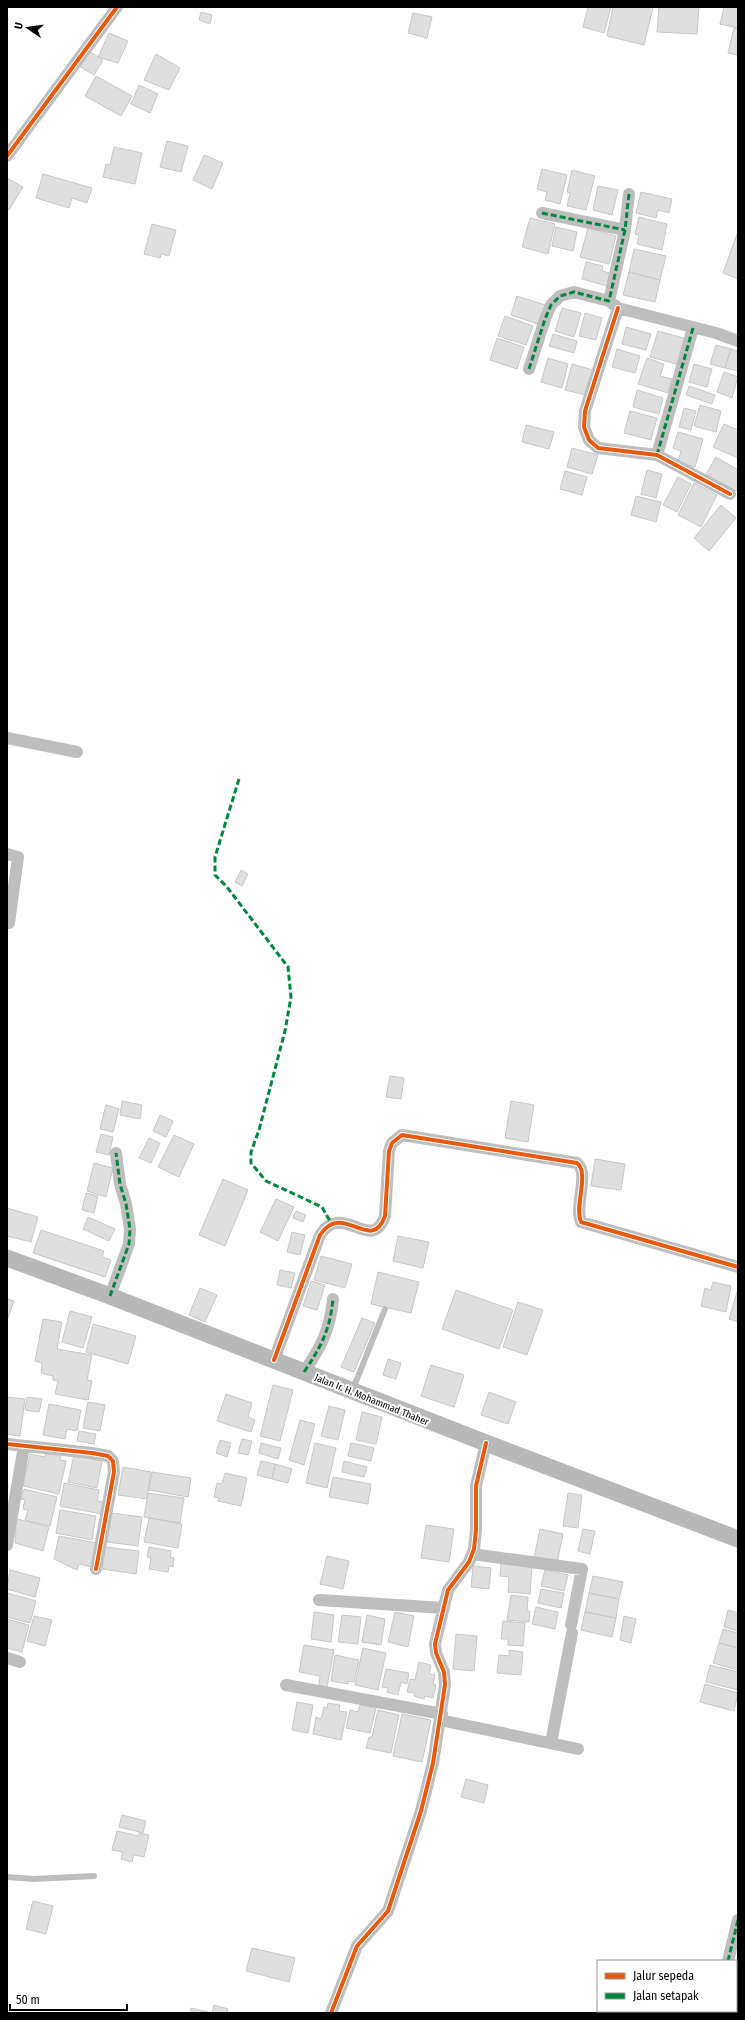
<svg xmlns="http://www.w3.org/2000/svg" width="745" height="2020" font-family="'Fira Sans Condensed',sans-serif">
<rect width="100%" height="100%" fill="#fff"/>
<path fill="#dfdfdf" stroke="#c7c7c7" d="M588,7H611L604,33L583,27Z
M613,7H653L644,45L607,36Z
M659,7H699L697,34L657,32Z
M724,7H738V28L720,24Z
M201,12L212,15L210,24L199,20Z
M413,13L432,17L427,38L408,33Z
M734,28L738,29V55L728,53Z
M109,33L128,41L118,63L98,57Z
M89,51L103,60L94,75L79,66Z
M156,54L180,68L169,90L144,80Z
M96,76L132,96L121,116L85,96Z
M139,85L158,94L150,113L131,104Z
M167,141L188,146L181,172L160,167Z
M114,147L142,153L135,184L103,177L106,164L110,165Z
M204,155L223,163L212,189L193,180Z
M542,169L567,175L560,204L545,200L547,192L537,189Z
M572,170L595,176L586,210L567,206L570,193L567,192Z
M43,174L92,188L87,203L72,198L69,208L36,198Z
M7,178L23,187L9,210L7,209Z
M598,186L618,190L612,215L593,210Z
M641,192L672,199L669,213L658,210L656,218L636,213Z
M639,217L667,224L662,250L637,244L639,235L635,234Z
M530,218L555,224L548,254L522,247Z
M152,224L176,230L169,256L161,254L160,258L144,254Z
M556,227L577,232L573,251L552,246Z
M588,228L616,236L609,264L580,257Z
M737,234L738,235V279L723,273Z
M634,249L666,256L660,280L629,272Z
M586,262L603,266L602,271L610,273L607,286L582,279Z
M629,272L660,280L655,302L623,295Z
M517,296L545,305L538,324L511,315Z
M562,308L581,313L574,337L555,331Z
M585,313L602,318L596,340L579,336Z
M505,316L533,326L526,345L498,336Z
M626,327L651,334L646,350L622,344Z
M658,331L687,339L680,365L650,357Z
M553,334L577,341L574,353L549,346Z
M497,338L524,347L517,369L490,360Z
M716,345L731,349L725,368L710,364Z
M617,349L640,356L635,373L612,367Z
M731,349L738,351V371L725,368Z
M548,358L568,364L562,388L541,382Z
M647,358L664,364L660,376L672,379L668,393L638,384Z
M572,364L593,370L586,395L565,390Z
M694,364L712,369L707,387L689,382Z
M724,372L738,377L732,398L717,392Z
M689,386L715,395L712,404L686,395Z
M637,390L663,398L659,414L633,407Z
M700,405L721,411L716,432L694,426Z
M684,408L696,411L691,430L679,427Z
M630,411L657,418L651,440L624,433Z
M724,424L738,430V458L713,447Z
M526,425L554,432L549,449L522,442Z
M678,432L703,439L695,467L678,462L681,451L673,448Z
M572,448L598,455L592,474L567,467Z
M716,457L738,470V488L736,491L706,474Z
M647,470L662,474L656,498L641,494Z
M565,471L587,477L582,495L560,489Z
M678,477L691,484L677,512L663,505Z
M694,483L717,495L701,527L678,515Z
M636,496L661,502L656,522L631,515Z
M721,505L736,518L709,551L694,538Z
M241,870L248,874L242,886L235,882Z
M390,1076L404,1078L401,1099L386,1097Z
M122,1101L142,1105L140,1119L120,1115Z
M511,1101L534,1105L528,1142L505,1138Z
M106,1105L119,1109L113,1132L100,1129Z
M160,1115L173,1121L166,1137L153,1131Z
M101,1134L113,1137L109,1155L96,1152Z
M174,1135L194,1144L179,1177L158,1167Z
M149,1138L160,1143L151,1163L139,1158Z
M595,1159L625,1164L621,1190L591,1186Z
M94,1163L113,1168L106,1197L87,1191Z
M223,1179L248,1190L225,1246L199,1235Z
M86,1193L98,1196L94,1213L82,1210Z
M276,1199L294,1207L278,1241L260,1232Z
M7,1208L38,1217L31,1242L7,1236Z
M296,1211L306,1215L303,1222L293,1218Z
M88,1217L115,1229L109,1241L83,1229Z
M41,1230L104,1251L102,1257L111,1260L105,1277L33,1253Z
M292,1232L305,1235L300,1255L287,1252Z
M398,1236L429,1242L423,1268L393,1261Z
M321,1256L352,1264L345,1288L314,1280Z
M280,1270L295,1273L291,1288L277,1285Z
M378,1272L419,1282L411,1313L371,1304Z
M311,1281L325,1285L317,1310L303,1306Z
M713,1282L731,1286L726,1312L701,1306L705,1288L711,1290Z
M200,1288L217,1295L205,1322L189,1315Z
M456,1290L513,1310L499,1349L442,1329Z
M737,1292H738V1322L729,1319Z
M7,1299L14,1301L7,1321Z
M518,1302L543,1310L527,1355L503,1347Z
M70,1311L92,1317L83,1348L62,1342Z
M362,1318L375,1323L354,1372L341,1367Z
M43,1319L62,1322L57,1349L92,1355L87,1380L92,1381L88,1400L55,1394L58,1381L53,1380V1376L41,1373L42,1363L35,1361Z
M93,1324L136,1336L128,1364L86,1352Z
M388,1359L401,1363L396,1379L383,1375Z
M431,1365L464,1375L454,1407L421,1396Z
M273,1385L293,1390L280,1441L260,1436Z
M489,1392L516,1402L508,1424L481,1415Z
M226,1394L252,1403L248,1417L255,1420L251,1432L217,1421Z
M7,1397L25,1399L20,1436L7,1434Z
M27,1397L42,1399L39,1412L25,1410Z
M88,1402L105,1405L100,1431L83,1428Z
M49,1404L81,1410L77,1431L67,1429L65,1439L43,1435Z
M329,1406L345,1410L338,1440L321,1436Z
M362,1412L382,1417L376,1444L356,1440Z
M300,1420L315,1424L304,1465L289,1460Z
M79,1431L96,1434L94,1444L77,1441Z
M242,1439L252,1441L248,1455L238,1453Z
M220,1440L231,1443L227,1457L216,1453Z
M261,1443L281,1448L278,1459L259,1453Z
M315,1443L336,1448L327,1488L306,1483Z
M351,1443L374,1448L371,1461L348,1456Z
M46,1452L61,1455L60,1460L66,1461L59,1494L23,1486L30,1454L45,1457Z
M74,1455L102,1461L97,1488L68,1482Z
M261,1461L275,1464L272,1479L257,1475Z
M344,1461L367,1467L364,1477L342,1472Z
M275,1464L292,1469L288,1483L272,1479Z
M123,1467L151,1472L147,1499L118,1495Z
M152,1472L191,1478L188,1497L149,1490Z
M225,1473L247,1478L241,1506L218,1501L219,1498L214,1497L217,1483L222,1484Z
M333,1477L371,1484L368,1504L329,1497Z
M64,1483L99,1490L97,1501L103,1502L101,1514L60,1506Z
M24,1489L57,1497L50,1526L25,1520L28,1510L23,1509L25,1500L21,1499Z
M148,1493L184,1498L180,1523L144,1517Z
M568,1493L582,1495L578,1528L563,1526Z
M60,1510L96,1516L92,1540L56,1533Z
M111,1513L142,1517L138,1546L107,1542Z
M149,1518L182,1524L178,1548L144,1542Z
M17,1519L49,1527L43,1551L15,1543L16,1530H13Z
M426,1525L454,1529L449,1562L421,1558Z
M540,1529L563,1534L557,1563L534,1558Z
M583,1529L595,1531L590,1554L578,1551Z
M59,1536L97,1543L92,1567L79,1564L77,1570L54,1559Z
M105,1547L139,1551L136,1574L102,1569Z
M149,1547L171,1551L170,1557L174,1558L173,1567L169,1566L168,1572L149,1569L151,1558L147,1557Z
M327,1556L349,1561L343,1589L320,1584Z
M501,1564L532,1566L530,1594L508,1592L509,1577L500,1576Z
M473,1566L491,1568L489,1589L471,1587Z
M10,1570L40,1578L35,1597L7,1589Z
M545,1570L568,1575L564,1591L541,1586Z
M593,1576L623,1582L619,1599L589,1593Z
M541,1589L564,1593L561,1608L538,1603Z
M7,1593L36,1601L30,1623L7,1617Z
M589,1593L619,1599L616,1618L585,1612Z
M511,1595L528,1597L527,1611H530L529,1622L507,1620Z
M536,1607L558,1612L555,1629L532,1624Z
M728,1610L738,1613V1631L724,1627Z
M314,1612L334,1615L331,1642L311,1639Z
M395,1612L414,1616L408,1647L388,1642Z
M585,1612L616,1618L612,1637L581,1630Z
M342,1615L361,1617L358,1644L338,1642Z
M367,1615L385,1619L381,1645L362,1642Z
M34,1616L52,1620L45,1646L27,1641Z
M624,1616L636,1619L631,1643L620,1640Z
M7,1619L29,1625L22,1652L7,1648Z
M503,1621L525,1623L523,1646L508,1645V1639H501Z
M723,1629L738,1633V1648L719,1643Z
M456,1634L477,1636L474,1671L453,1669Z
M719,1643L738,1648V1670L713,1663Z
M304,1645L334,1650L327,1687L319,1685L320,1676L299,1672Z
M363,1648L386,1653L378,1690L355,1685Z
M509,1650L523,1652L521,1675L497,1673L499,1655L509,1656Z
M335,1655L359,1660L354,1682L348,1681V1684L331,1681Z
M419,1662L431,1665L429,1674L435,1675L433,1684L436,1685L433,1698L425,1696L424,1699L414,1696L415,1693L407,1692L410,1679L415,1680Z
M710,1665L738,1672V1690L706,1682Z
M386,1669L409,1673L407,1684L401,1682L398,1695L387,1692L388,1688L382,1687Z
M705,1684L738,1693L734,1711L700,1702Z
M297,1702L313,1705L308,1733L292,1730Z
M328,1703L340,1705L339,1711L347,1712L341,1740L313,1734L316,1717L321,1719L324,1707L327,1708Z
M360,1705L376,1708L370,1733L346,1728L350,1710L358,1712Z
M378,1710L399,1715L391,1753L366,1748L369,1737H372Z
M402,1714L431,1720L422,1762L393,1756Z
M466,1779L488,1785L484,1803L461,1797Z
M122,1815L146,1821L143,1833L119,1827Z
M117,1831L139,1836V1833L149,1835L144,1857L134,1855L132,1862L121,1859L123,1852L112,1850Z
M33,1901L53,1906L46,1934L26,1929Z
M252,1948L295,1958L289,1982L246,1971Z
M214,2005L228,2009L227,2013H212Z
M191,2008L208,2012V2013H190Z"/>
<g fill="none" stroke-linecap="round" stroke-linejoin="round">
<path stroke="#bebebe" stroke-width="6" d="M353,1389L385,1309
M7,1877L33,1879L94,1876"/>
<path stroke="#bebebe" stroke-width="12" d="M7,156L117,7
M542,213L625,230
M609,301L625,230L629,194
M618,308L585,411L584,427L589,440L598,448L657,455L730,494
M529,369L545,319L551,305L560,296L574,292L609,301L618,308L716,333L738,341
M657,455L693,328
M7,738L77,752
M7,854L18,857L9,923
M110,1296L129,1244L130,1229L126,1204L120,1184L116,1153
M274,1360L320,1235C343,1200 371,1255 385,1216L389,1151L392,1143L402,1135L577,1163C590,1173 574,1206 581,1222L738,1267
M304,1372C321,1347 330,1330 333,1299
M7,1444L92,1453L108,1456L113,1461L114,1472L96,1569
M7,1545L24,1446
M472,1554L582,1569L571,1625
M319,1600L444,1608
M7,1658L20,1662
M286,1685L442,1714
M440,1720L578,1749
M551,1743L572,1633
M728,1961L738,1920
M331,2013L357,1946L388,1911L421,1811L433,1763L445,1685L444,1672L436,1653L435,1644L448,1590L469,1562L474,1549L476,1530V1486L486,1443
M714,2013V2011"/>
<path stroke="#b8b8b8" stroke-width="17" d="M7,1258L110,1296L486,1443L738,1539"/>
<path stroke="#00873e" stroke-width="3" stroke-dasharray="6 3" stroke-linecap="butt" d="M542,213L625,230
M529,369L545,319L551,305L560,296L574,292L609,301L625,230L629,194
M657,455L693,328
M239,779L215,857V875L227,887L288,967L291,997L285,1031L259,1130L251,1152V1163L266,1181L322,1207L331,1223
M110,1296L129,1244L130,1229L126,1204L120,1184L116,1153
M304,1372C321,1347 330,1330 333,1299
M728,1961L738,1920
M714,2013V2011"/>
<defs>
<path id="cycleway" d="M7,156L117,7
M618,308L585,411L584,427L589,440L598,448L657,455L730,494
M274,1360L320,1235C343,1200 371,1255 385,1216L389,1151L392,1143L402,1135L577,1163C590,1173 574,1206 581,1222L738,1267
M7,1444L92,1453L108,1456L113,1461L114,1472L96,1569
M331,2013L357,1946L388,1911L421,1811L433,1763L445,1685L444,1672L436,1653L435,1644L448,1590L469,1562L474,1549L476,1530V1486L486,1443"/>
</defs>
<use href="#cycleway" stroke="#fff" stroke-width="6"/>
<use href="#cycleway" stroke="#e8590c" stroke-width="4"/>
</g>
<g text-anchor="middle" stroke-width="4" stroke-linejoin="round" paint-order="stroke">
<g font-size="10" fill="#000" stroke="#fff">
<text transform="translate(372 1399) rotate(22)" y="4">Jalan Ir. H. Mohammad Thaher</text>
</g>
</g>
<rect width="745" height="2020" fill="none" stroke="#000000" stroke-width="16"/>
<rect x="597" y="1960" width="140" height="52" fill="#ffffff" stroke="#999999"/>
<rect x="605" y="1973" width="20" height="6" fill="#e8590c" stroke="#999999"/>
<text x="633" y="1980" font-size="12" fill="#000000">Jalur sepeda</text>
<rect x="605" y="1993" width="20" height="6" fill="#00873e" stroke="#999999"/>
<text x="633" y="2000" font-size="12" fill="#000000">Jalan setapak</text>
<g transform="translate(28 28) rotate(283)" stroke="#ffffff" stroke-width="3" paint-order="stroke">
<path d="M0-3L7 15L0 10L-7 15Z" fill="#000000"/>
<text y="-6" font-size="11" font-weight="bold" text-anchor="middle" fill="#000000">U</text>
</g>
<path d="M10 2004v6h117v-6" fill="none" stroke="#000000" stroke-width="2"/>
<text x="16" y="2004" font-size="12" fill="#000000" stroke="#ffffff" stroke-width="3" paint-order="stroke">50 m</text>
</svg>
